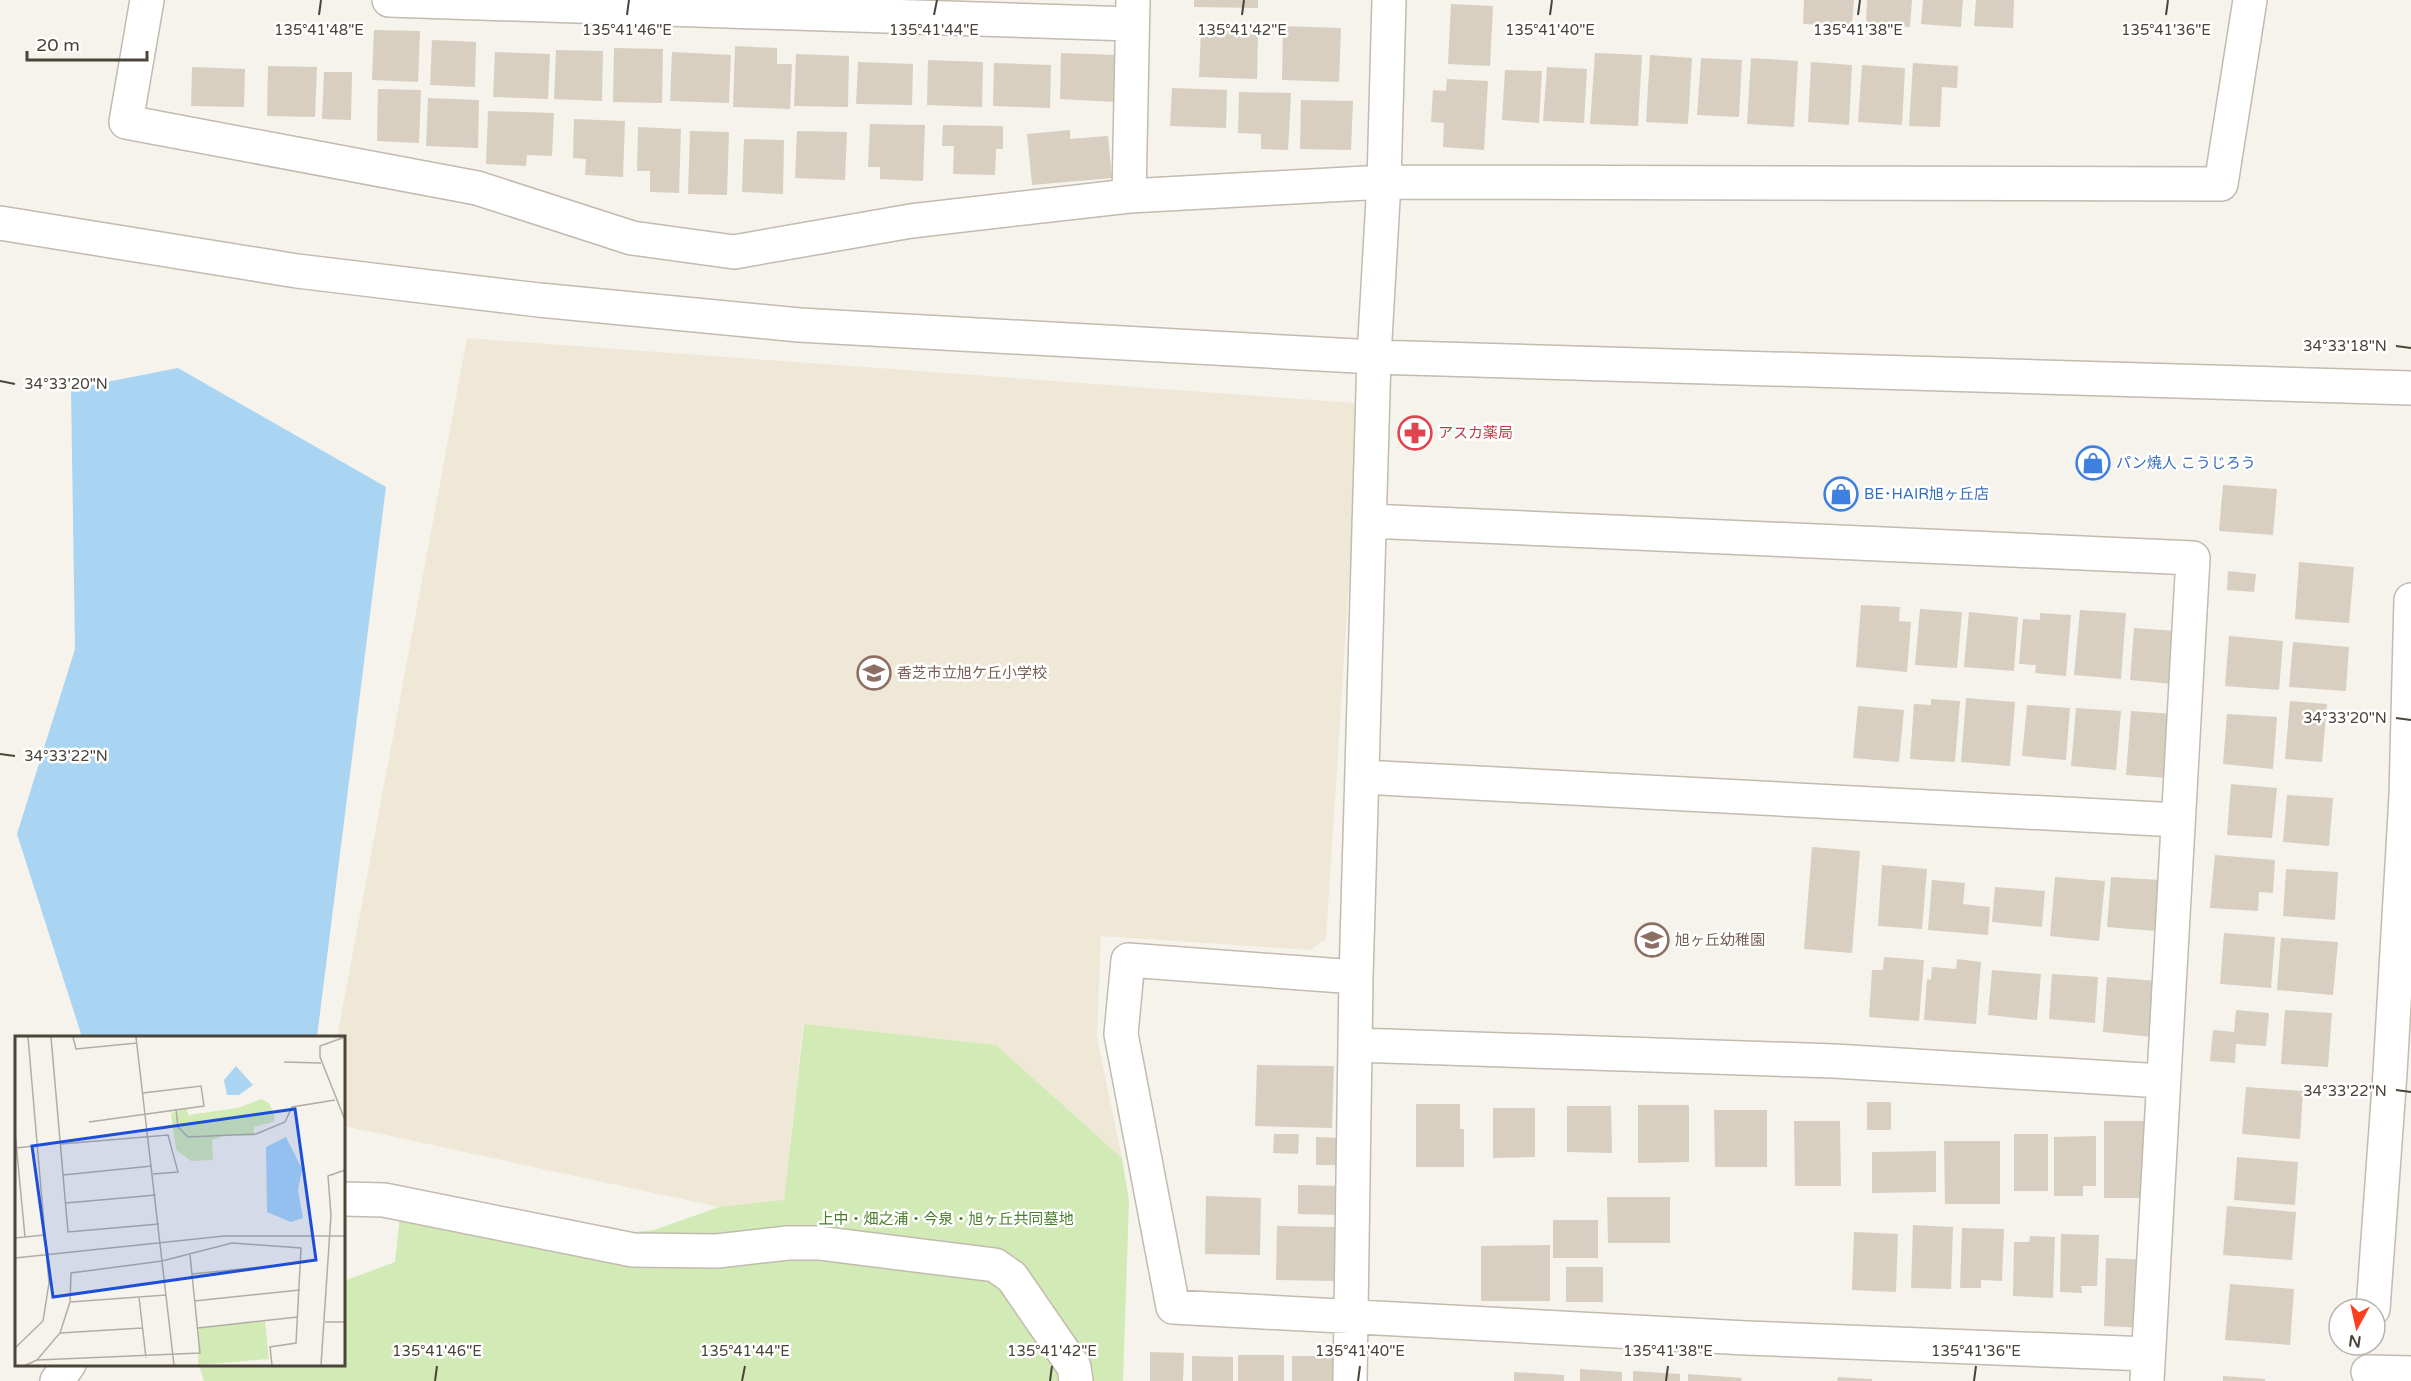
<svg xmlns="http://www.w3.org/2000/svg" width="2411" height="1381" font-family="'Varela Round','Noto Sans JP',sans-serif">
<rect width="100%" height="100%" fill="#f6f3ec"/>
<path fill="#efe8d6" d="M467,338L1355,403L1360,410L1326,939L1310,950L1101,936L1097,1038L1122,1158L996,1045L803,1024L784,1201L719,1207L344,1126V1038H337Z"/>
<path fill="#d2eab5" d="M804,1024L996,1045L1122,1158L1129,1201L1123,1381H204L199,1365L344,1364V1281L395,1262L403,1188L603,1235L654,1230L719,1207L784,1200Z"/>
<path fill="#a9d4f2" d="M178,368L386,487L317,1037H82L17,834L75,649L71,389Z"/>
<path fill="#d8cfc1" d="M1194,0H1258V8L1194,7Z
M1804,0H1854L1852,27L1803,24Z
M1867,0H1912L1910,27L1866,24Z
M1923,0H1963L1961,27L1921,24Z
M1976,0H2014L2013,28L1974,26Z
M1451,4L1493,6L1490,66L1448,64Z
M1283,26L1341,28L1339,82L1282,80Z
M374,30L420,31L418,82L372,80Z
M1201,30L1258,32L1257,79L1199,77Z
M432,40L476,42L475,87L430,85Z
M735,46L777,48V64H792L790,109L733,107Z
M614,48L663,49L662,103L613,102Z
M556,50L603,51L602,101L554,99Z
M495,52L550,54L548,99L493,97Z
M672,52L731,55L729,103L670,101Z
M1061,53L1116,55L1115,102L1060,99Z
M1595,53L1642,55L1638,126L1590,124Z
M796,54L849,56L848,107L794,106Z
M1650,55L1692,58L1688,124L1646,122Z
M1701,58L1742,60L1739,117L1697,115Z
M1751,58L1798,61L1794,127L1747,124Z
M928,60L983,62L982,107L927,105Z
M858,62L913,64L912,105L856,104Z
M1811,62L1852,65L1849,125L1808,122Z
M994,63L1051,65L1050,108L993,106Z
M1913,63L1958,66L1957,88L1942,87L1940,127L1909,126Z
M1862,65L1905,68L1902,125L1858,122Z
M268,66L317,67L315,117L267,116Z
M192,67L245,69L244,107L191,106Z
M1547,67L1587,69L1584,123L1543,121Z
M1505,70L1542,71L1539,123L1502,120Z
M324,72H352L351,120L322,119Z
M1447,79L1488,81L1484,150L1443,147L1444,123L1431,122L1433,90L1446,91Z
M1172,88L1227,90L1226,128L1170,126Z
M378,89L421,90L419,143L377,141Z
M1239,92L1291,93L1288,150L1261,149V134L1238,133Z
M428,98L479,100L478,148L426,146Z
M1301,100L1353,101L1351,150L1300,149Z
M488,111L554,113L552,156L527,155L526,166L486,164Z
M574,119L625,121L623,177L585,175L586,159L573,158Z
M870,124L925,125L923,181L880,179V167H868Z
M943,125L1003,126V149H996L995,175L953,174L954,146H942Z
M638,127L681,129L679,193L650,192V171H637Z
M1070,130V139L1108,136L1112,178L1032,185L1027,134Z
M690,131L729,132L727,195L688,194Z
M797,131L847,132L845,180L795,178Z
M744,139L784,140L783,194L742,192Z
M2223,485L2277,489L2273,535L2219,531Z
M2299,562L2354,567L2349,623L2295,619Z
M2228,571L2256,574L2254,592L2227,590Z
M1861,605L1900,607L1899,621L1911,622L1907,672L1856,667Z
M1920,609L1962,612L1957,668L1915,665Z
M2080,610L2126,613L2121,679L2074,675Z
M1969,612L2018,617L2014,671L1964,667Z
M2040,613L2071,615L2066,676L2035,673L2036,665L2019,664L2023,619L2040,620Z
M2134,628L2176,631L2172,684L2130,680Z
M2229,636L2283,641L2279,690L2225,686Z
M2293,642L2349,647L2346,691L2289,687Z
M1966,698L2015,702L2010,766L1961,762Z
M1931,699L1960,701L1955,762L1910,759L1914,704L1931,705Z
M2290,701L2327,704L2322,762L2285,759Z
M2027,705L2070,708L2066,760L2022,756Z
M1858,706L1904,710L1899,762L1853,758Z
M2076,708L2121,711L2116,770L2071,766Z
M2131,711L2175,714L2170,778L2126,775Z
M2227,714L2277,717L2273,769L2223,764Z
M2231,784L2277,788L2272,838L2227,835Z
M2287,795L2333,798L2329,846L2283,842Z
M1812,847L1860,851L1852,953L1804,949Z
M2215,855L2275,860L2273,893L2259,892L2258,911L2210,908Z
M1882,865L1927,869L1922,929L1878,926Z
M2286,869L2338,872L2335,920L2283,916Z
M2055,877L2105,881L2099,941L2050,936Z
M2111,877L2160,880L2155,931L2107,927Z
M1932,880L1965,883L1963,904L1990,907L1988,935L1928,930Z
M1995,887L2045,891L2042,927L1992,922Z
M2224,933L2275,937L2271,988L2220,984Z
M2281,938L2338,942L2333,995L2277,990Z
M1884,957L1924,960L1919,1021L1869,1017L1872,970H1883Z
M1957,959L1981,962L1976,1024L1924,1020L1927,979L1931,980L1932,967L1956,969Z
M1992,970L2041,974L2037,1020L1988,1015Z
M2052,974L2098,977L2095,1023L2049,1019Z
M2107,977L2158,981L2153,1037L2103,1032Z
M2236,1010L2269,1013L2266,1046L2236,1044L2235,1063L2210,1061L2213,1030L2234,1032Z
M2285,1010L2332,1013L2328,1067L2281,1064Z
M1257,1065L1334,1066L1332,1128L1255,1126Z
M2246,1087L2303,1091L2300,1139L2242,1134Z
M1867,1102H1891V1130H1867Z
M1416,1104H1460V1129H1464V1167H1416Z
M1638,1105H1689V1162L1638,1163Z
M1567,1106H1611L1612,1153L1567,1152Z
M1493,1108H1535V1157L1493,1158Z
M1714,1110H1767V1167H1715Z
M1794,1121H1840L1841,1186H1795Z
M2104,1121H2149V1198H2104Z
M1274,1134H1299L1298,1154L1273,1153Z
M2014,1134H2048V1191H2014Z
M2096,1136V1186H2083V1196H2054V1137Z
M1316,1137L1341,1138V1165H1316Z
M1944,1141H2000V1204H1945Z
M1936,1151V1192L1872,1193V1152Z
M2237,1157L2298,1162L2295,1205L2234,1200Z
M1298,1185L1341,1186V1215L1298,1214Z
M1206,1196L1261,1198L1260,1255L1205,1254Z
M1607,1197H1670V1243H1608Z
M2227,1206L2296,1212L2292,1260L2223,1255Z
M1553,1220H1598V1258H1553Z
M1913,1225L1953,1227L1951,1289L1911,1288Z
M1277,1226L1336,1227L1335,1281L1276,1280Z
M1962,1228L2004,1229L2002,1281L1981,1280V1288H1960Z
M1854,1232L1898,1234L1896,1292L1852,1290Z
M2061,1234L2099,1235L2097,1286H2081L2082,1293L2060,1292Z
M2030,1236L2055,1237L2053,1298L2013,1296L2014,1242H2029Z
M1550,1245V1301H1481V1246Z
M2106,1258L2148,1260L2146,1328L2104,1326Z
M1566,1267H1603V1302H1566Z
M2230,1284L2294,1289L2290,1345L2225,1340Z
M1150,1352L1184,1353L1183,1381H1150Z
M1238,1355H1284V1381H1238Z
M1192,1356L1233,1357V1381H1192Z
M1292,1356H1339L1338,1381H1292Z
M1580,1369L1622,1372V1381H1580Z
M1633,1371L1680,1374V1381H1633Z
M1514,1372L1564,1375V1381H1514Z
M1688,1374L1742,1378L1741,1381H1688Z
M2223,1376L2265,1379V1381H2223Z
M1838,1377L1872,1379V1381H1837Z"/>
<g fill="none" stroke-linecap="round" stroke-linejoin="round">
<defs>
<path id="minor" d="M147,0L126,122L477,188L632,238L734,252L911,221L1129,196L1384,182L2221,184L2250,0
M389,0L1131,24
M1129,196L1133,0
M0,223L297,271L539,300L799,325L1374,357L2411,388
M1369,521L2193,558L2147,1381
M1362,777L2178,820
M1356,977L1128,960L1121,1034L1173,1307L1746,1338L2148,1354
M1356,1045L1834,1061L2162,1081
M344,1199L384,1200L633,1250L717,1251L788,1243H819L995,1265L1012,1277L1074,1367L1076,1381
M2373,1309L2390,1073L2406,796L2411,600
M2368,1372L2411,1373
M57,1381L69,1364
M1350,1381L1356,977L1374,357L1384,182L1389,0"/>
</defs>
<use href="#minor" stroke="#c2bbae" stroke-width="36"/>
<use href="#minor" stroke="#fff" stroke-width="33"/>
</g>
<path fill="none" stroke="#4b4439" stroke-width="2" d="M319,15L321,0M627,15L629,0M934,15L937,0M1242,15L1244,0M1550,15L1552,0M1858,15L1860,0M2166,15L2168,0M2396,346L2411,348M0,381L15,384M2396,718L2411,720M0,754L15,756M2396,1090L2411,1092M435,1381L437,1366M742,1381L745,1366M1050,1381L1052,1366M1358,1381L1360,1366M1666,1381L1668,1366M1974,1381L1976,1366"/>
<defs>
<symbol id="pharmacy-ring" viewBox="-11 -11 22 22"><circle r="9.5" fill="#fff" stroke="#e0444e" stroke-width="1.5"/><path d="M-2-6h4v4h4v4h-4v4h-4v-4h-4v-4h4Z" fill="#e0444e"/></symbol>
<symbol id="shop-ring" viewBox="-11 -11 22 22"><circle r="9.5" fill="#fff" stroke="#3f7fe0" stroke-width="1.5"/><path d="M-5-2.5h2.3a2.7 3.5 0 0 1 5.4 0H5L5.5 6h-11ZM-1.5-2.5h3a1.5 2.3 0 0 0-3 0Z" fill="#3f7fe0"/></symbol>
<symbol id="school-ring" viewBox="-11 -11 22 22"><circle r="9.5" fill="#fff" stroke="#8d6e63" stroke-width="1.5"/><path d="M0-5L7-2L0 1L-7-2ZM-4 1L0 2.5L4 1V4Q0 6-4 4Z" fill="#8d6e63"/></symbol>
</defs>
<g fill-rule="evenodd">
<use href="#pharmacy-ring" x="1396" y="414" width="38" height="38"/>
<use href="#shop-ring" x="2074" y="444" width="38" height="38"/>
<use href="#shop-ring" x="1822" y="475" width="38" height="38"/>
<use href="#school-ring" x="855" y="654" width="38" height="38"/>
<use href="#school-ring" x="1633" y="921" width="38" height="38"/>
</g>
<g text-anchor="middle" stroke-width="5" stroke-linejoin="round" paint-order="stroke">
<g font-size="15" fill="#be3a42" stroke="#fff" text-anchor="start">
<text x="1438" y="438">アスカ薬局</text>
</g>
<g font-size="15" fill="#366cbe" stroke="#fff" text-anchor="start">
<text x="2116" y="468">パン焼人 こうじろう</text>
<text x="1864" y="499">BE･HAIR旭ヶ丘店</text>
</g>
<g font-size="15" fill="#785e54" stroke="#fff" text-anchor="start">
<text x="897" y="678">香芝市立旭ケ丘小学校</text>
<text x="1675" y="945">旭ヶ丘幼稚園</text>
</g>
<g font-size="15" fill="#4a7f2a" stroke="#fff">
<text x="946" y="1224">上中・畑之浦・今泉・旭ヶ丘共同墓地</text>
</g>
</g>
<g transform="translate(15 1036)">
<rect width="330" height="330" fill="#f6f3ec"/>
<path d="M246,63L254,67L260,81L258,86L239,91V100L211,99L197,104L198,124L176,125L161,114L156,77L172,73L173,79L223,72ZM250,285L254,323L183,329L184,292Z" fill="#d2eab5"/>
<path d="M221,30L238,49L224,59H212L209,44ZM271,101L287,133L283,154L288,182L276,186L252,176L251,111Z" fill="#a9d4f2"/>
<path fill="none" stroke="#b2ada4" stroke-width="1.5" d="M36,1L53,196L144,188M58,1L61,13L122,7M121,1L159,329M330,1L305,10V21L330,84M269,26L306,27M161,73L163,91L173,101L241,98L270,86L277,71L320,64M74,86L189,70L186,50L128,57M0,96L10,201M46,108L153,99L163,136L138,138M0,112L21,110M48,139L137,130M51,167L141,159M0,202L29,199M0,222L209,200H330M177,238L285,227M124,261L131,322M179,265L285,254M55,266L151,259M310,286H330M183,292L283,281M45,297L127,292M0,312L28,285L34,247L13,1M22,324L185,317L175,219M11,329L22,324L45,297L55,266L56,237L147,225L217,207L286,212L281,307L255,311L257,329M306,329L316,179L313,140L330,134"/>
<path fill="#1d4ed8" fill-opacity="0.15" stroke="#1d4ed8" stroke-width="3" d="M280,73L301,224L38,261L17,110Z"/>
<rect width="330" height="330" fill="none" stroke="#4b4439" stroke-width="3"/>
</g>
<g font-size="15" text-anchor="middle" fill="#4b4439" stroke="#fff" stroke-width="5" stroke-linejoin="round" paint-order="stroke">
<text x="319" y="35">135°41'48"E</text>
<text x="627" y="35">135°41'46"E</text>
<text x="934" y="35">135°41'44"E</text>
<text x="1242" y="35">135°41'42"E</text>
<text x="1550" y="35">135°41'40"E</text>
<text x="1858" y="35">135°41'38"E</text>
<text x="2166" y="35">135°41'36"E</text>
<text x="2345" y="351">34°33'18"N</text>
<text x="66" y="389">34°33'20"N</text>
<text x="2345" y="723">34°33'20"N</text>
<text x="66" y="761">34°33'22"N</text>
<text x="2345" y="1096">34°33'22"N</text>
<text x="437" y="1356">135°41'46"E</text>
<text x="745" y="1356">135°41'44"E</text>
<text x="1052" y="1356">135°41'42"E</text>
<text x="1360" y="1356">135°41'40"E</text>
<text x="1668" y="1356">135°41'38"E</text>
<text x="1976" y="1356">135°41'36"E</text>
</g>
<g transform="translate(2357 1327) rotate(188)"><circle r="28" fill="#ffffff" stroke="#b7b4b0" stroke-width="1.5"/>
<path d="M0-4.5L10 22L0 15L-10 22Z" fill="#fc3f1d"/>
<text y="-9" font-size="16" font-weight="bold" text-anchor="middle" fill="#4b4439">N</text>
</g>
<path d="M27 51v9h120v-9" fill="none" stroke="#4b4439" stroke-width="3"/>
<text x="36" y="51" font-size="18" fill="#4b4439" stroke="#ffffff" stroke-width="4.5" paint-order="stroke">20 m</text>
</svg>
